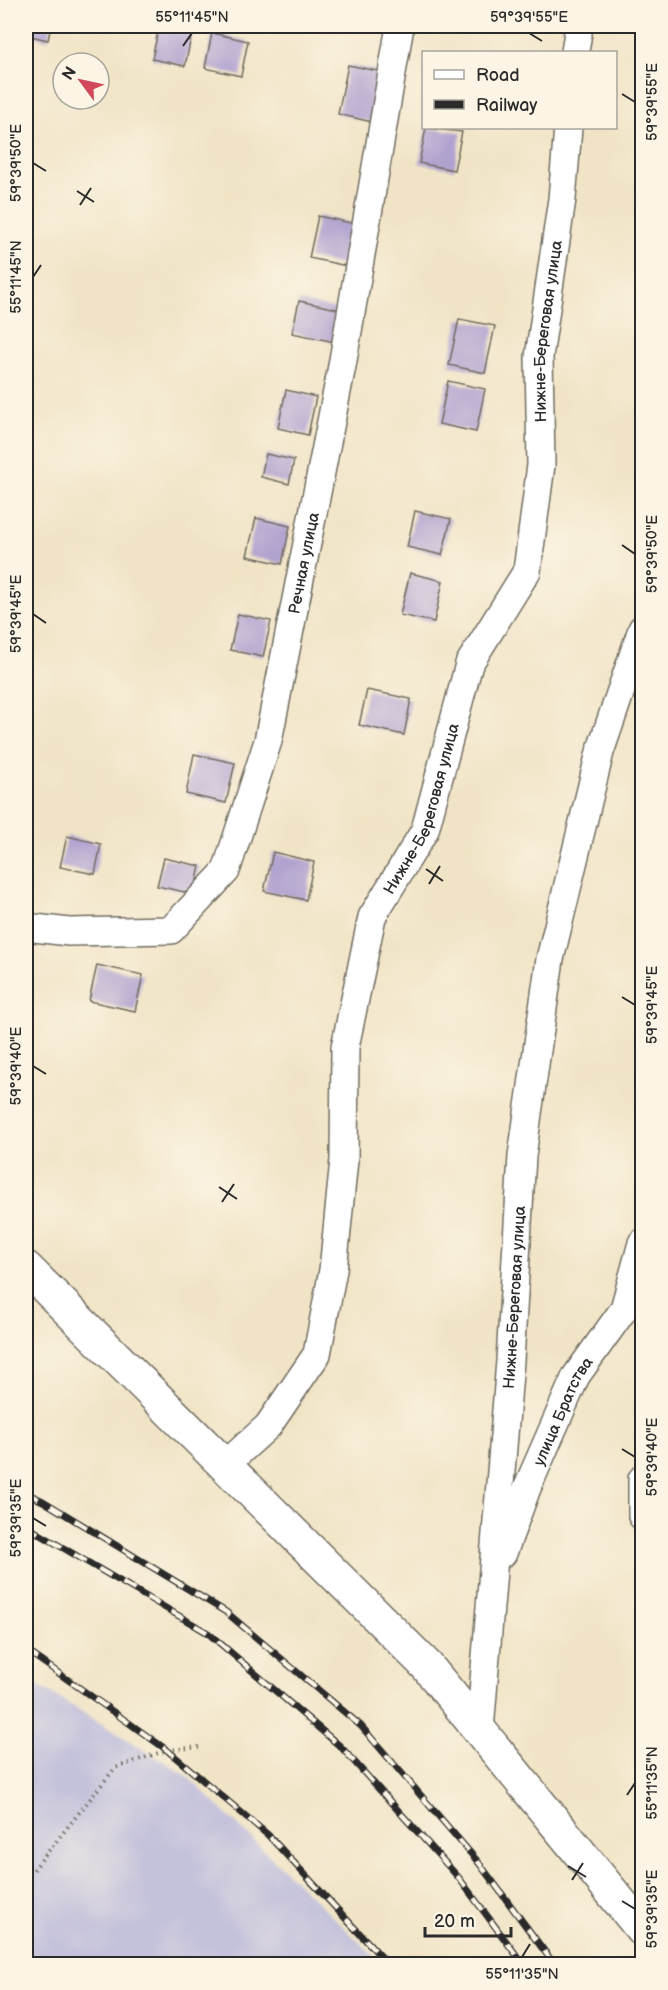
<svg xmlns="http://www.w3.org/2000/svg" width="668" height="1990" font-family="'Balsamiq Sans',sans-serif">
<rect width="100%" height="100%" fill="#fcf5e5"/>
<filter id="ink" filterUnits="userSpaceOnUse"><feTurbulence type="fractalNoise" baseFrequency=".0167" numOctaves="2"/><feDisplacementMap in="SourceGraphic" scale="12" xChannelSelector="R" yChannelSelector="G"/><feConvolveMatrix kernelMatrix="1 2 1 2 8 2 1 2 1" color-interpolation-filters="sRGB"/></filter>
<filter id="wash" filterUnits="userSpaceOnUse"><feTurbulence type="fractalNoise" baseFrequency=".008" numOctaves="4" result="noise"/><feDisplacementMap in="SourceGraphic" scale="24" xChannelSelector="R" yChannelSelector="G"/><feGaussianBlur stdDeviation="1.35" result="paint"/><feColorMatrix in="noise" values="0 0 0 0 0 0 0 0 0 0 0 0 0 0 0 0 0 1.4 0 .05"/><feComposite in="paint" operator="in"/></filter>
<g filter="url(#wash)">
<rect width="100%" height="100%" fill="#f1e4c6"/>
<path fill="#c3c1db" d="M26,1678L186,1775L382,1964H26Z"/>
<g id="blocks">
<path fill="#b0a2cf" d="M26,26H51L48,40L26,35Z
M159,26L192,33L185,66L152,59Z
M212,33L248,41L241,76L205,68Z
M348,65L383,72L372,122L338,114Z
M426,128L462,132L454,170L419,163Z
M318,216L356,224L347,266L309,258Z
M299,301L342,310L335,342L292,333Z
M459,319L495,326L485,373L449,365Z
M448,381L485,389L476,432L439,424Z
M286,390L316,397L308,435L278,428Z
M266,454L294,460L289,484L261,477Z
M415,511L451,519L442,555L407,547Z
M256,518L290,526L282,564L247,556Z
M410,573L443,581L434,622L400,615Z
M238,614L271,621L263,657L230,650Z
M367,690L411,699L404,735L359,725Z
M194,754L235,763L226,803L186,794Z
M67,836L101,844L95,874L60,867Z
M273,852L314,862L306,900L264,891Z
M164,858L200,866L194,894L157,886Z
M97,965L143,975L135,1011L89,1001Z"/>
</g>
</g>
<g filter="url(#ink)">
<use href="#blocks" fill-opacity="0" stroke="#706c61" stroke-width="1.5"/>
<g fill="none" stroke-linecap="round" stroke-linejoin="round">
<defs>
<g id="minor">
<path d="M575,52L579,26"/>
<path id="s1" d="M26,927L69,932L171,930L226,871L268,741L342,366L400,26"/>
<path id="s2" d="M226,1464L268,1426L317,1354L333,1270L344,1160L345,1047L372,917L425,830L469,664L527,571L541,465L539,357L562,199L568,128"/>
<path d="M642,1479V1516"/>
<path id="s3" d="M503,1553L527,1488L576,1376L624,1309L642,1243"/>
<path id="s4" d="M480,1730L510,1361L522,1156L550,959L600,752L642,629"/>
</g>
<path id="tertiary" d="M26,1268L427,1666L642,1929"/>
</defs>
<use href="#minor" stroke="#706c61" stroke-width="30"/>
<use href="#tertiary" stroke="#706c61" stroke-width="36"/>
<path stroke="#706c61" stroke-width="4" stroke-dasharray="1.5 4.5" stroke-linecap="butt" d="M26,1879L115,1768L167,1750L201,1747"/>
<use href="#minor" stroke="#fff" stroke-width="27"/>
<use href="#tertiary" stroke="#fff" stroke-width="33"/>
<defs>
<path id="rail" d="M26,1493L43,1501L226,1612L361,1726L479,1863L554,1964
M26,1526L208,1633L341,1747L459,1878L523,1964
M26,1650L167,1750L268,1835L388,1964"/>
</defs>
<use href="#rail" stroke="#2b2b2b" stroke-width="7"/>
<use href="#rail" stroke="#fcf5e5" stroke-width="4.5" stroke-dasharray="14" stroke-linecap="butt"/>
</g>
</g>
<path fill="none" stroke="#2b2b2b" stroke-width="2" d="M529,33L542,41M183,46L192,33M622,94L635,102M33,163L46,171M77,191L94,202M80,205L91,188M33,277L41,265M622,545L635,554M33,614L46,623M426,869L443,881M429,884L440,866M622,997L635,1005M33,1066L46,1074M219,1187L237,1199M222,1202L234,1184M622,1449L635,1457M33,1518L46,1526M627,1795L635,1783M568,1866L586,1877M572,1880L583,1863M622,1901L635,1909M522,1957L530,1944"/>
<g text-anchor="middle" stroke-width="6" stroke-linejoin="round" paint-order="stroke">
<g font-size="16" fill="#2b2b2b" stroke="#fcf5e5">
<text dy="6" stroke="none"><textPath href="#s2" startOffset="1210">Нижне-Береговая улица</textPath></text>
<text dy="6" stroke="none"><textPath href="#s1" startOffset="544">Речная улица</textPath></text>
<text dy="6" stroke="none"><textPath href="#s2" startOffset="706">Нижне-Береговая улица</textPath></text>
<text dy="6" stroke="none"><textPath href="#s4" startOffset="434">Нижне-Береговая улица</textPath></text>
<text dy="6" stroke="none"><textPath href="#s3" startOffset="154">улица Братства</textPath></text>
</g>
</g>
<rect width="668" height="1990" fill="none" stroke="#fcf5e5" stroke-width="66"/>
<rect x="422" y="51" width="195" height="78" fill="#fcf5e5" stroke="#a8a49b" stroke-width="1.5"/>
<rect x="434" y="70" width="30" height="9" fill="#ffffff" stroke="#a8a49b" stroke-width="1.5"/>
<text x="476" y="81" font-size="18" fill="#2b2b2b">Road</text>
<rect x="434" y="100" width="30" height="9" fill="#2b2b2b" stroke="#a8a49b" stroke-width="1.5"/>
<text x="476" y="111" font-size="18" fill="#2b2b2b">Railway</text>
<g transform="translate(81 81) rotate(303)"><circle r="28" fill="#fcf5e5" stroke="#a8a49b" stroke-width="1.5"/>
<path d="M0-4.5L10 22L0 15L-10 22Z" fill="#d1495b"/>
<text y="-9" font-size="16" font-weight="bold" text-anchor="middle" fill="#2b2b2b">N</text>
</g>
<path d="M425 1927v9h86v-9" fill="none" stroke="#2b2b2b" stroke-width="3"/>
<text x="434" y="1927" font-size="18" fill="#2b2b2b" stroke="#fcf5e5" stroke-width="4.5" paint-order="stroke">20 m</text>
<rect x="33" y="33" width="602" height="1924" fill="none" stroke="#2b2b2b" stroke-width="2"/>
<g font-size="15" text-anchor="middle" fill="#2b2b2b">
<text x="192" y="22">55°11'45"N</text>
<text x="529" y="22">59°39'55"E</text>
<text transform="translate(652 102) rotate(-90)" y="5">59°39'55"E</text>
<text transform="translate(16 163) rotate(-90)" y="5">59°39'50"E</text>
<text transform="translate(16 277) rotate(-90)" y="5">55°11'45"N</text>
<text transform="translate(652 554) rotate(-90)" y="5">59°39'50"E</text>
<text transform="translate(16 614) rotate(-90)" y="5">59°39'45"E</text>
<text transform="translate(652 1005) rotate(-90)" y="5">59°39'45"E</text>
<text transform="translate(16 1066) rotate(-90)" y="5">59°39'40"E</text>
<text transform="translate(652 1457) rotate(-90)" y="5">59°39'40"E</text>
<text transform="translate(16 1518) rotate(-90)" y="5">59°39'35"E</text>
<text transform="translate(652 1783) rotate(-90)" y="5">55°11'35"N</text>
<text transform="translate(652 1909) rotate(-90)" y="5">59°39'35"E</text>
<text x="522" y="1979">55°11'35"N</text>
</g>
</svg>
